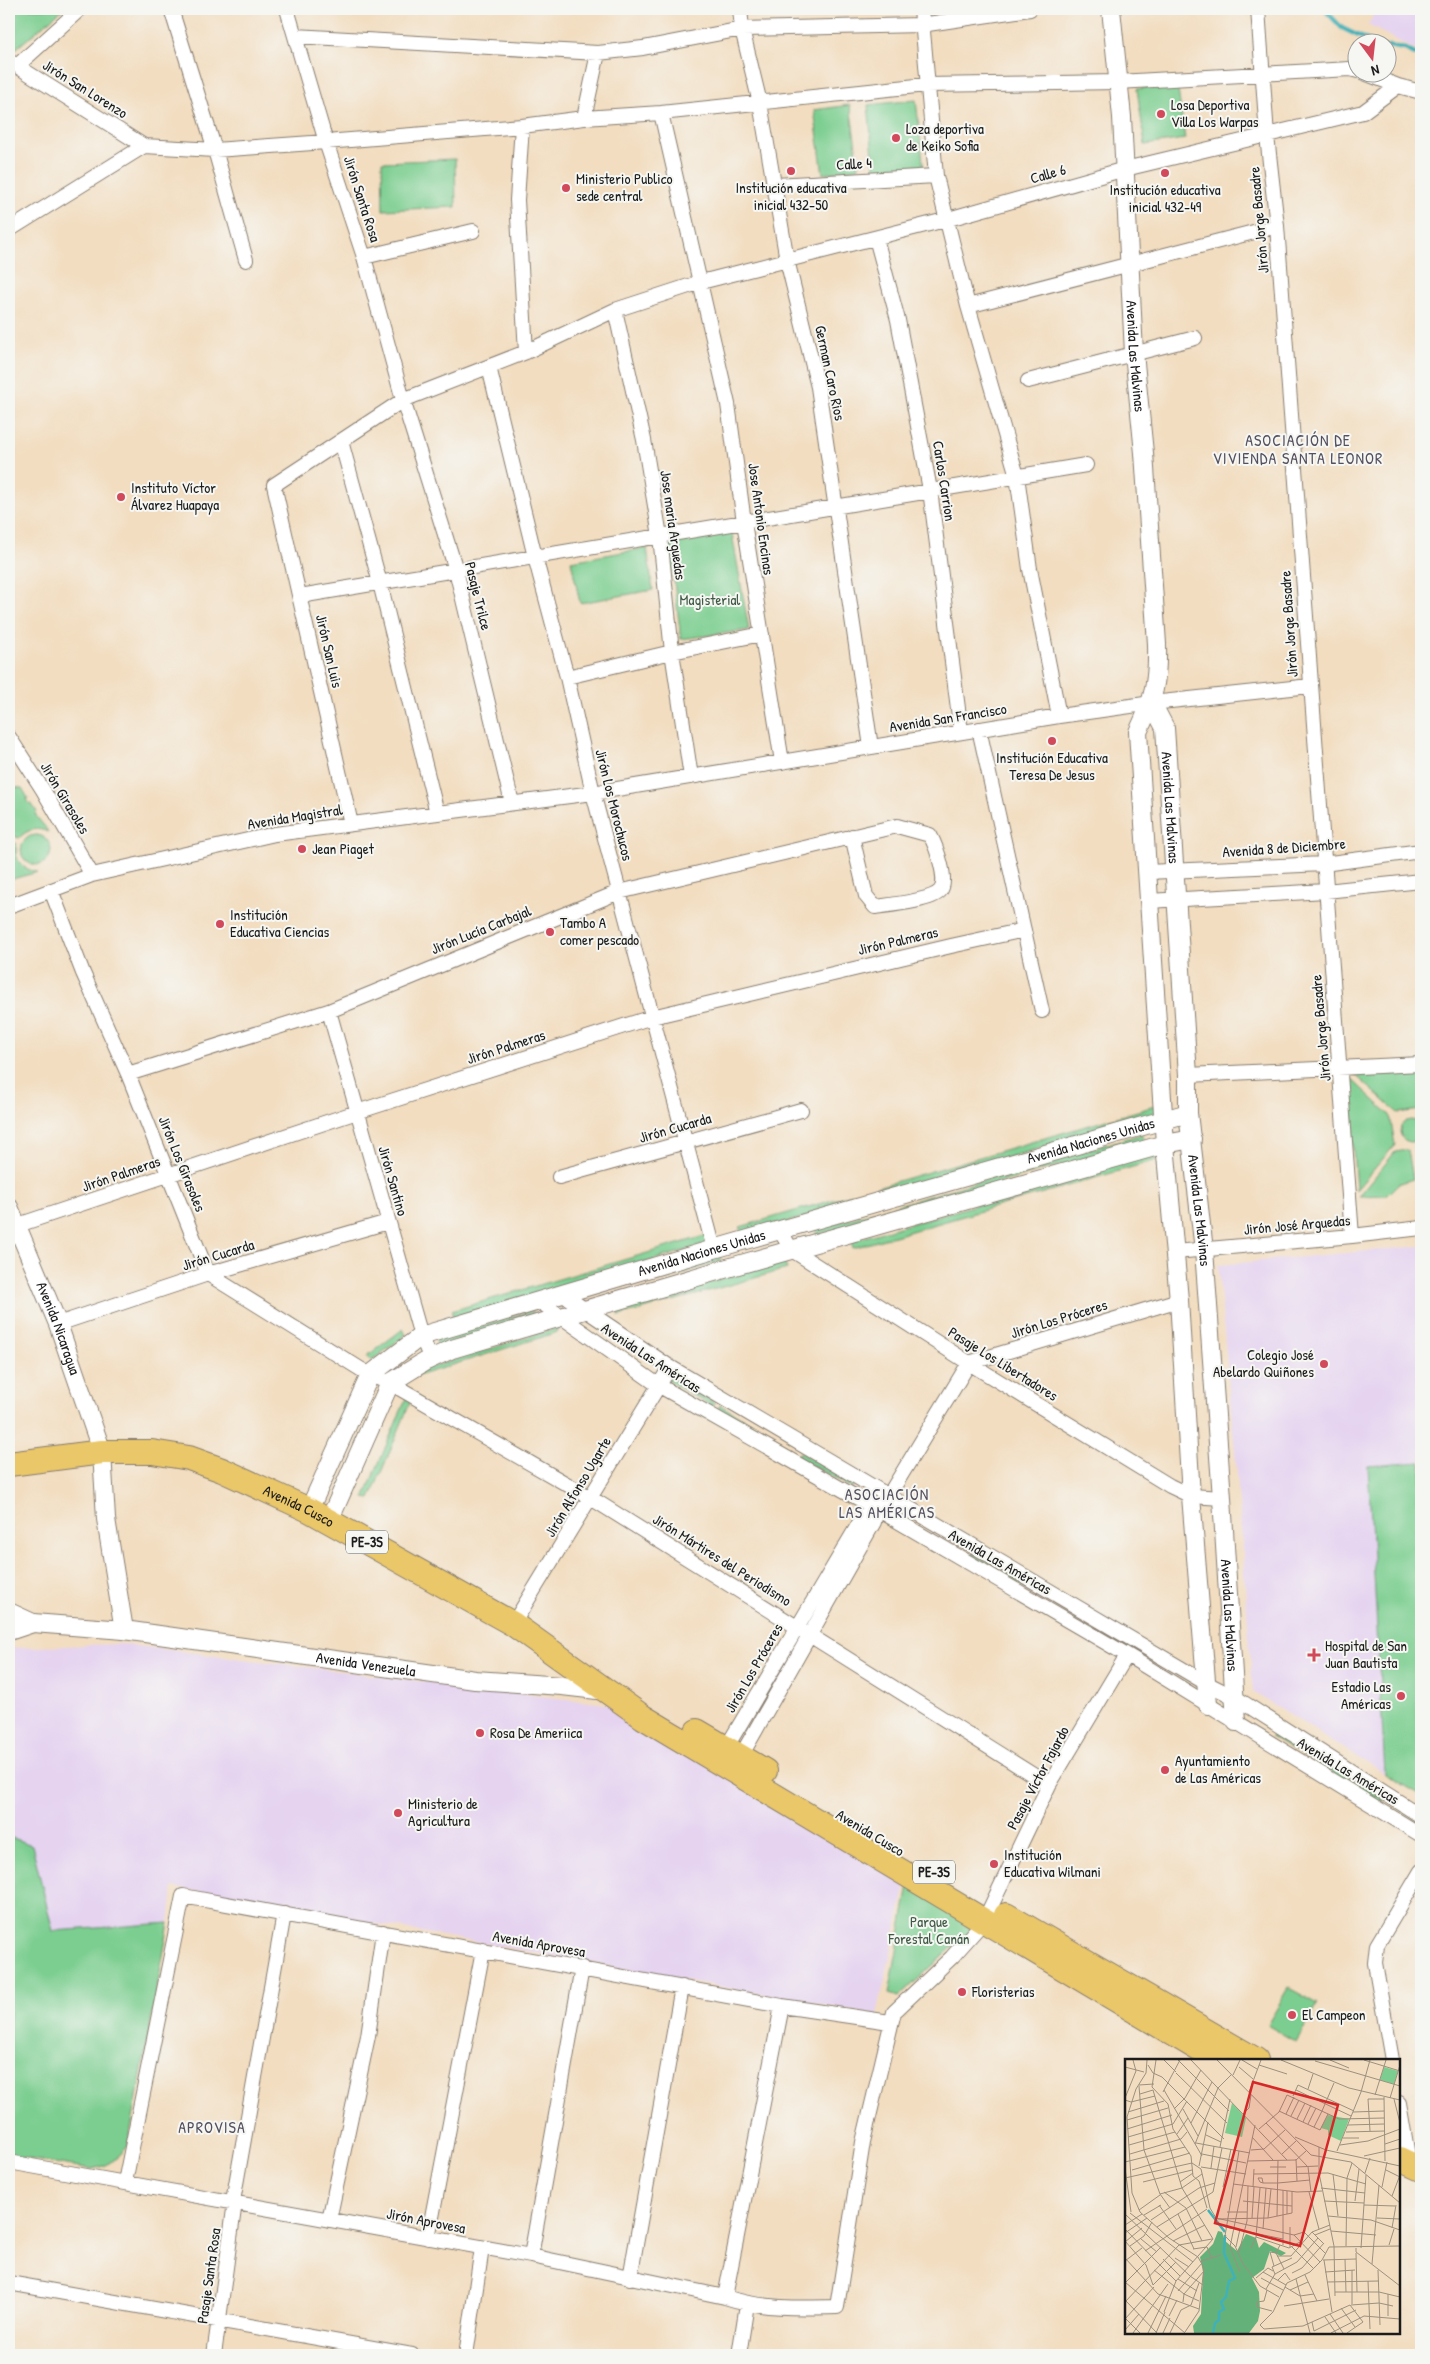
<svg xmlns="http://www.w3.org/2000/svg" width="1430" height="2364" font-family="'Patrick Hand',sans-serif">
<rect width="100%" height="100%" fill="#f6f6f2"/>
<filter id="ink" filterUnits="userSpaceOnUse"><feTurbulence type="fractalNoise" baseFrequency=".02" numOctaves="2"/><feDisplacementMap in="SourceGraphic" scale="10" xChannelSelector="R" yChannelSelector="G"/><feConvolveMatrix kernelMatrix="1 2 1 2 8 2 1 2 1" color-interpolation-filters="sRGB"/></filter>
<filter id="wash" filterUnits="userSpaceOnUse"><feTurbulence type="fractalNoise" baseFrequency=".0096" numOctaves="4" result="noise"/><feDisplacementMap in="SourceGraphic" scale="20" xChannelSelector="R" yChannelSelector="G"/><feGaussianBlur stdDeviation="1.12" result="paint"/><feColorMatrix in="noise" values="0 0 0 0 0 0 0 0 0 0 0 0 0 0 0 0 0 1.4 0 .05"/><feComposite in="paint" operator="in"/></filter>
<g filter="url(#wash)">
<rect width="100%" height="100%" fill="#f2ddc0"/>
<path fill="#e5d3f0" d="M1377,9H1421V53L1368,25Z
M1421,1246V1462L1368,1467L1385,1774L1253,1692L1237,1474L1218,1265Z
M120,1644L613,1705L906,1884L877,2015L173,1887L169,1923L53,1931L32,1845L9,1837V1648Z"/>
<path fill="#7cce90" stroke="#4c7556" d="M9,9H63L12,52L9,50Z
M1177,83L1185,139L1145,145L1137,89Z
M916,100L924,171L875,176L868,105Z
M850,105L859,168L823,174L814,110Z
M455,159L456,207L383,210L382,162Z
M731,528L749,630L681,639L669,540Z
M647,548L653,590L580,603L571,561Z
M9,787L22,788L28,798L26,799L29,804L31,803L37,812L35,814C39,821 44,824 48,832C37,827 28,829 19,838L9,834Z
M21 850a15 15 0 1 1 30 0a15 15 0 1 1-30 0Z
M9,841L17,844C13,860 23,870 38,872L9,880Z
M1421,1066V1110L1398,1113L1352,1072Z
M1348,1076L1390,1115L1395,1145L1356,1190L1351,1120L1353,1117L1351,1114Z
M1165,1103L1168,1111L743,1235L740,1227Z
M1400 1131a11 11 0 1 1 22 0a11 11 0 1 1-22 0Z
M1142,1134L1145,1141L816,1235V1229Z
M1169,1149L1174,1155L853,1248L851,1241Z
M1408,1150L1413,1179L1398,1184L1387,1195L1359,1196L1395,1152Z
M708,1235L711,1243L454,1319L451,1311Z
M720,1255L722,1261L655,1282L652,1275Z
M784,1261L787,1269L619,1316L620,1308Z
M532,1310L534,1314L532,1318L439,1346L435,1340Z
M557,1328L558,1332L414,1377L413,1373Z
M403,1329L406,1335L371,1361L367,1356Z
M670,1376L715,1403L713,1407L667,1380Z
M408,1394L413,1396L370,1499L364,1498Z
M720,1405L763,1430L760,1435L717,1411Z
M800,1452L853,1483L852,1488L797,1457Z
M1421,1462V1795L1385,1774L1368,1466Z
M974,1553L1113,1638V1639L971,1556Z
M1274,1733L1385,1799L1382,1804L1271,1736Z
M9,1837L32,1845L53,1931L169,1923L128,2146C117,2159 108,2166 92,2169L9,2156Z
M909,1885L976,1925L899,1997L889,1994Z
M1289,1988L1318,2004L1296,2042L1267,2025Z"/>
<g fill="none" stroke-linecap="round" stroke-linejoin="round">
<path stroke="#41b1b8" stroke-width="4.5" d="M1324,9L1342,28L1371,42
M1388,46L1405,49L1421,57"/>
</g>
</g>
<g filter="url(#ink)">
<g fill="none" stroke-linecap="round" stroke-linejoin="round">
<defs>
<path id="minor" d="M171,9L215,150L246,260
M287,9L326,142L364,257L403,400L456,570L512,803
M740,9L742,29L760,103L787,260L818,387L871,747
M921,9L936,176L968,306L1017,476L1030,569L1059,716
M1258,9L1267,136L1277,226L1352,1236
M295,36L598,53L643,48L742,29L921,25L1030,9
M9,61L144,146
M17,66L80,9
M1362,72L1398,86L1421,92
M661,113L728,404L744,522L782,762
M584,118L598,53
M522,126L517,200L526,352
M775,185L936,176
M9,230L144,146L215,150L326,142L522,126L584,118L661,113L926,85L1118,82L1350,69L1358,71
M876,238L898,320L930,490L961,732
M364,257L473,231
M968,306L1277,226
M615,310L644,440L660,536L672,652L691,777
M489,367L535,557L567,677L593,793L714,1249
M1028,381L1195,338
M341,441L380,583L437,813
M300,596L1086,465
M567,677L672,652L762,634
M979,729L1042,1011
M9,737L43,790L92,875
M351,824L274,485L403,400L526,352L615,310L701,282L945,220L1125,169L1363,112L1398,86
M1147,872L1323,864L1421,851
M51,890L83,973L128,1074L208,1274L370,1375L390,1383L591,1498L1049,1785
M1148,901L1326,891L1421,881
M9,906L92,875L275,834L593,793L1059,716L1152,703L1310,686
M329,1011L421,1336L431,1359
M128,1074L329,1011L619,892L897,826L930,835C936,846 949,881 940,891C931,901 889,905 875,907L866,896L852,836
M1188,1075L1421,1064
M559,1177L801,1110
M9,1228L357,1112L652,1017L951,946L1024,930
M780,1231L792,1250L969,1363L1170,1486L1191,1496L1222,1498
M1175,1252L1352,1236L1421,1228
M562,1294L670,1367L1206,1683L1236,1698L1421,1816
M539,1301L658,1385L877,1509L1127,1655L1421,1835
M58,1324L208,1274L388,1222
M513,1624L670,1367
M726,1748L864,1515L877,1509
M741,1756L874,1522L877,1509L889,1495L969,1363L1179,1300
M1392,2060L1375,1963L1377,1945L1421,1871
M1399,2103L1409,2162
M9,2162L531,2256L725,2297C761,2309 799,2308 837,2307L863,2142L894,2012L952,1957L984,1921L1049,1785L1127,1655
M125,2182L183,1896L782,2006L890,2022
M233,2201L284,1914
M329,2220L368,2036L383,1932
M428,2238L483,1950
M531,2256L582,1968
M630,2278L682,1987
M9,2283L412,2355
M725,2297L782,2006
M214,2355L235,2202
M466,2355L482,2248
M739,2355L747,2304"/>
<g id="tertiary">
<path id="s1" d="M1111,9L1122,117L1134,353L1144,453L1157,644C1158,681 1154,699 1138,732L1165,1144L1179,1300L1191,1496L1208,1705"/>
<path id="s2" d="M1152,703L1165,728L1188,1075V1113L1204,1250L1222,1498L1236,1722"/>
<path id="s3" d="M9,1207L58,1324L102,1452L106,1519L124,1630"/>
<path id="s4" d="M309,1510L370,1375L421,1336L714,1249L1188,1113"/>
<path d="M329,1521L390,1383L424,1362L452,1349L724,1269L1165,1144L1192,1139"/>
<path id="s5" d="M9,1612L33,1623L124,1630L475,1680L562,1686L606,1691"/>
<path d="M9,1631L33,1623"/>
</g>
<g id="trunk">
<path id="s6" d="M9,1464L102,1452H152L189,1458L222,1470L309,1510L513,1624L643,1717L1217,2060"/>
<path d="M697,1731L765,1771"/>
<path d="M1006,1915L1256,2060"/>
<path d="M1399,2159L1421,2169"/>
</g>
</defs>
<use href="#minor" stroke="#877c6e" stroke-width="16"/>
<use href="#tertiary" stroke="#877c6e" stroke-width="20"/>
<use href="#trunk" stroke="#877c6e" stroke-width="26"/>
<use href="#minor" stroke="#fff" stroke-width="14"/>
<use href="#tertiary" stroke="#fff" stroke-width="18"/>
<use href="#trunk" stroke="#eac769" stroke-width="24"/>
</g>
</g>
<g fill="#d1495b" stroke="#f6f6f2" stroke-width="2">
<circle cx="1161" cy="114" r="5"/>
<circle cx="896" cy="138" r="5"/>
<circle cx="791" cy="171" r="5"/>
<circle cx="1165" cy="173" r="5"/>
<circle cx="566" cy="188" r="5"/>
<circle cx="121" cy="497" r="5"/>
<circle cx="1052" cy="741" r="5"/>
<circle cx="302" cy="849" r="5"/>
<circle cx="220" cy="924" r="5"/>
<circle cx="550" cy="932" r="5"/>
<circle cx="1324" cy="1364" r="5"/>
<path d="M1311.5 1647.5h5v5h5v5h-5v5h-5v-5h-5v-5h5z"/>
<circle cx="1401" cy="1696" r="5"/>
<circle cx="480" cy="1733" r="5"/>
<circle cx="1165" cy="1770" r="5"/>
<circle cx="398" cy="1813" r="5"/>
<circle cx="994" cy="1864" r="5"/>
<circle cx="962" cy="1992" r="5"/>
<circle cx="1292" cy="2015" r="5"/>
</g>
<g text-anchor="middle" stroke-width="4" stroke-linejoin="round" paint-order="stroke">
<g fill="#f6f6f2" stroke="#5d5d5c" stroke-width="1">
<rect x="346" y="1530.5" width="42" height="23" rx="4"/>
<rect x="913" y="1860.5" width="42" height="23" rx="4"/>
</g>
<g font-size="14" font-weight="bold" fill="#1c1c1c">
<text x="367" y="1547">PE-3S</text>
<text x="934" y="1877">PE-3S</text>
</g>
<g font-size="15" fill="#1c1c1c" stroke="#f6f6f2">
<text transform="translate(85 89) rotate(32)" y="5">Jirón San Lorenzo</text>
<text transform="translate(854 164) rotate(-3)" y="5">Calle 4</text>
<text transform="translate(1048 174) rotate(-16)" y="5">Calle 6</text>
<text transform="translate(362 199) rotate(72)" y="5">Jirón Santa Rosa</text>
<text transform="translate(1259 220) rotate(-95)" y="5">Jirón Jorge Basadre</text>
<text dy="5" stroke="none"><textPath href="#s1" startOffset="348">Avenida Las Malvinas</textPath></text>
<text transform="translate(830 373) rotate(78)" y="5">German Caro Rios</text>
<text transform="translate(944 481) rotate(81)" y="5">Carlos Carrion</text>
<text transform="translate(761 519) rotate(82)" y="5">Jose Antonio Encinas</text>
<text transform="translate(673 525) rotate(82)" y="5">Jose maria Arguedas</text>
<text transform="translate(478 596) rotate(76)" y="5">Pasaje Trilce</text>
<text transform="translate(1289 624) rotate(-94)" y="5">Jirón Jorge Basadre</text>
<text transform="translate(329 651) rotate(77)" y="5">Jirón San Luis</text>
<text transform="translate(948 718) rotate(-9)" y="5">Avenida San Francisco</text>
<text transform="translate(65 798) rotate(59)" y="5">Jirón Girasoles</text>
<text transform="translate(614 805) rotate(76)" y="5">Jirón Los Morochucos</text>
<text dy="5" stroke="none"><textPath href="#s2" startOffset="108">Avenida Las Malvinas</textPath></text>
<text transform="translate(295 817) rotate(-9)" y="5">Avenida Magistral</text>
<text transform="translate(1284 848) rotate(-4)" y="5">Avenida 8 de Diciembre</text>
<text transform="translate(481 930) rotate(-22)" y="5">Jirón Lucía Carbajal</text>
<text transform="translate(898 941) rotate(-13)" y="5">Jirón Palmeras</text>
<text transform="translate(1321 1028) rotate(-95)" y="5">Jirón Jorge Basadre</text>
<text transform="translate(506 1047) rotate(-18)" y="5">Jirón Palmeras</text>
<text transform="translate(675 1128) rotate(-16)" y="5">Jirón Cucarda</text>
<text dy="5" stroke="none"><textPath href="#s4" startOffset="910">Avenida Naciones Unidas</textPath></text>
<text transform="translate(182 1164) rotate(68)" y="5">Jirón Los Girasoles</text>
<text transform="translate(121 1174) rotate(-19)" y="5">Jirón Palmeras</text>
<text transform="translate(393 1181) rotate(74)" y="5">Jirón Santino</text>
<text dy="5" stroke="none"><textPath href="#s2" startOffset="512">Avenida Las Malvinas</textPath></text>
<text transform="translate(1297 1225) rotate(-5)" y="5">Jirón José Arguedas</text>
<text dy="5" stroke="none"><textPath href="#s4" startOffset="505">Avenida Naciones Unidas</textPath></text>
<text transform="translate(218 1255) rotate(-17)" y="5">Jirón Cucarda</text>
<text transform="translate(1059 1319) rotate(-17)" y="5">Jirón Los Próceres</text>
<text dy="5" stroke="none"><textPath href="#s3" startOffset="131">Avenida Nicaragua</textPath></text>
<text transform="translate(651 1358) rotate(33)" y="5">Avenida Las Américas</text>
<text transform="translate(1003 1364) rotate(32)" y="5">Pasaje Los Libertadores</text>
<text transform="translate(578 1487) rotate(-59)" y="5">Jirón Alfonso Ugarte</text>
<text dy="5" stroke="none"><textPath href="#s6" startOffset="301">Avenida Cusco</textPath></text>
<text transform="translate(722 1560) rotate(32)" y="5">Jirón Mártires del Periodismo</text>
<text transform="translate(1000 1562) rotate(30)" y="5">Avenida Las Américas</text>
<text dy="5" stroke="none"><textPath href="#s2" startOffset="918">Avenida Las Malvinas</textPath></text>
<text dy="5" stroke="none"><textPath href="#s5" startOffset="362">Avenida Venezuela</textPath></text>
<text transform="translate(754 1668) rotate(-60)" y="5">Jirón Los Próceres</text>
<text transform="translate(1348 1771) rotate(31)" y="5">Avenida Las Américas</text>
<text transform="translate(1038 1778) rotate(-62)" y="5">Pasaje Víctor Fajardo</text>
<text transform="translate(870 1833) rotate(31)" y="5">Avenida Cusco</text>
<text transform="translate(539 1944) rotate(10)" y="5">Avenida Aprovesa</text>
<text transform="translate(426 2221) rotate(11)" y="5">Jirón Aprovesa</text>
<text transform="translate(209 2276) rotate(-82)" y="5">Pasaje Santa Rosa</text>
</g>
<g font-size="15" fill="#1c1c1c" stroke="#f6f6f2" text-anchor="start">
<text x="1171" y="110">Losa Deportiva<tspan x="1171" dy="17">Villa Los Warpas</tspan></text>
<text x="906" y="134">Loza deportiva<tspan x="906" dy="17">de Keiko Sofia</tspan></text>
<text x="576" y="184">Ministerio Publico<tspan x="576" dy="17">sede central</tspan></text>
<text x="791" y="193" text-anchor="middle">Institución educativa<tspan x="791" dy="17">inicial 432-50</tspan></text>
<text x="1165" y="195" text-anchor="middle">Institución educativa<tspan x="1165" dy="17">inicial 432-49</tspan></text>
<text x="131" y="493">Instituto Víctor<tspan x="131" dy="17">Álvarez Huapaya</tspan></text>
<text x="1052" y="763" text-anchor="middle">Institución Educativa<tspan x="1052" dy="17">Teresa De Jesus</tspan></text>
<text x="312" y="854">Jean Piaget</text>
<text x="230" y="920">Institución<tspan x="230" dy="17">Educativa Ciencias</tspan></text>
<text x="560" y="928">Tambo A<tspan x="560" dy="17">comer pescado</tspan></text>
<text x="1314" y="1360" text-anchor="end">Colegio José<tspan x="1314" dy="17">Abelardo Quiñones</tspan></text>
<text x="1325" y="1651">Hospital de San<tspan x="1325" dy="17">Juan Bautista</tspan></text>
<text x="1391" y="1692" text-anchor="end">Estadio Las<tspan x="1391" dy="17">Américas</tspan></text>
<text x="490" y="1738">Rosa De Ameriica</text>
<text x="1175" y="1766">Ayuntamiento<tspan x="1175" dy="17">de Las Américas</tspan></text>
<text x="408" y="1809">Ministerio de<tspan x="408" dy="17">Agricultura</tspan></text>
<text x="1004" y="1860">Institución<tspan x="1004" dy="17">Educativa Wilmani</tspan></text>
<text x="972" y="1997">Floristerias</text>
<text x="1302" y="2020">El Campeon</text>
</g>
<g font-size="15" fill="#3e5a45" stroke="#f6f6f2">
<text x="710" y="605">Magisterial</text>
<text x="929" y="1927">Parque<tspan x="929" dy="17">Forestal Canán</tspan></text>
</g>
<g font-size="16" letter-spacing="1" fill="#54505f" stroke="#f6f6f2">
<text x="1298" y="446">ASOCIACIÓN DE<tspan x="1298" dy="18">VIVIENDA SANTA LEONOR</tspan></text>
<text x="887" y="1500">ASOCIACIÓN<tspan x="887" dy="18">LAS AMÉRICAS</tspan></text>
<text x="212" y="2133">APROVISA</text>
</g>
</g>
<g transform="translate(1125 2059)">
<rect width="275" height="275" fill="#f2ddc0"/>
<path d="M259,8L273,12L269,25L255,21ZM107,44L121,59L117,78L100,74ZM203,56L224,60L216,82L203,76V71L196,69Z" fill="#7cce90"/>
<path d="M93,172L97,173L100,182L112,192L121,175L131,179L134,189L139,183L161,194L156,197L145,192L139,210L127,219L134,233L135,252L133,262L124,274H69L68,267L76,255L78,213L75,198L88,185Z" fill="#65b17a"/>
<path fill="none" stroke="#41b1b8" stroke-width="2.5" d="M83,151L100,173M88,274L90,264L94,261V253L99,250L96,243L101,238L104,222L110,219L99,194L100,176"/>
<path fill="none" stroke="#9c907e" stroke-width="1" d="M22,1L21,14L11,30L2,58L7,134L15,153L44,179L73,198L79,209L74,252L60,273M31,1L27,28L43,45L48,70L66,97L68,117L74,122L82,149M39,1L51,13M53,1L104,52M66,1L162,101M92,1L186,96L226,103L275,144M117,1L132,10M156,1L224,29L275,41M205,1L224,9M239,1L275,12M190,2L275,27M23,6L28,14L37,18L99,80M134,6L162,15M0,8L19,13M114,8L128,20M51,14L102,64M108,16L115,1M14,26L29,25M14,27L19,91L35,135L45,149M183,30L188,15M39,31L77,97M171,31L226,57M38,33L55,1M124,33L136,1M236,33L245,1M15,35L28,31L57,129L88,180L51,222L39,253M250,36L261,1M168,37L173,26L229,52M259,38L260,102M0,39L11,12L8,1M265,39L275,6M269,40L275,64M0,41L6,43L30,37M49,50L60,39L76,11M58,50L73,77M154,52L195,71L203,55M197,52L209,24M3,53L39,42M228,53L259,52M118,55L124,49L126,36M161,55L169,38M166,57L174,41M172,60L180,44M2,61L43,49M178,63L186,46M66,64L87,23M141,64L183,108L186,133M183,65L191,49M223,66L259,65M189,68L197,52M2,70L47,56M134,70L154,53L162,36L214,60L259,59M245,72L243,40H259M221,73L260,72M52,75L63,59M81,76L96,83M3,78L48,65L62,42M127,78L148,101M170,78L201,91L275,107M218,79H234M71,84L125,94M70,85L93,29L106,16M260,85L275,80M4,86L50,73M215,86L243,82L275,70M95,88L105,40M194,88V114L209,187L210,237M126,91L139,90L160,71M114,92L100,177L110,187L118,205L135,227L154,238M212,92L236,33M5,95L56,80L62,73M77,95L121,104M157,95L171,82M239,97L275,89M171,100L172,122M123,102L171,101L181,92M0,103L60,88M67,104L76,110L85,149L91,159L169,176L179,173L200,194M74,107L83,63M76,108L121,115M145,108H161M172,108L193,107M0,109L6,153M86,109L89,87M7,111L65,94M261,111L275,118M240,114L245,99M129,115L203,114L241,125M208,115L213,157M0,119L67,104M18,123L67,111M55,123L68,114M138,124L137,119H133L135,123L138,124H153L185,121M108,125L172,133L197,132M98,128L106,90M128,128L129,110M257,128L262,103M196,129L240,134M158,131V186M39,133L61,149L77,182M88,133L97,89M184,133L194,170M35,135L57,129L77,115M267,137L275,116M118,142L167,147M199,142L239,144M230,142L234,110M34,146L51,170M239,146L270,147M14,151L35,136M102,153H122M5,154L68,203M0,155L65,217L78,226M53,155L69,190M162,155V132M19,156L36,146M152,157L153,101M203,157L246,161L275,171M127,159L129,128M143,159L146,130M252,159L275,160M93,160L143,159L167,154V132M26,161L74,129L90,124M0,166L17,155M32,168L88,133M100,168L158,180M165,168V188M267,169L271,146M0,170L34,205M138,170L141,129M206,172L251,176M187,173L199,185M0,174L22,159M169,176L195,203M190,176L205,170M131,178L164,189L175,183M16,180L32,193M0,182L21,206L28,226L51,203M48,182L80,166M0,183L17,169M54,186L87,180M155,186L151,194L159,210M264,186L269,170M5,187L19,177L27,163M221,187L222,119L227,104M111,188L115,170M167,188L188,209M126,189L131,178L135,129M231,189V193L275,227M236,189L241,116M68,190L82,188L87,200M20,192L82,150M114,193L122,162L123,127M231,194L232,233M152,197H166L187,173L205,166M0,199L33,235L74,250M50,199L64,208M38,200L55,217M220,200L221,233M198,201L231,200M199,201L207,253M0,202L17,189M76,202L96,196M34,205L51,222M247,205L254,126M149,207L145,193L151,194M29,211L59,235M253,211L255,266M115,213L105,188L130,66M138,213L161,226M200,213L230,211M167,214L177,209L199,184M150,215L147,208L167,199M180,216L192,242M131,219L143,209L148,212M136,219L158,231M53,220L72,232M171,220L185,274M153,221L160,214L165,221M243,222L245,270M0,223L60,274M1,223L36,188M202,223L254,222M160,228L175,237L189,235M141,230L150,215L172,203L193,179M142,231L139,242L132,243V248L147,252M165,231L183,223M53,232L77,204M210,233H254L275,238M59,235L74,242M0,241L32,274M0,243L54,186M58,243L59,235L79,212M227,245V211M226,246L254,244L268,247M159,247L204,240M216,249L230,268M205,255L218,274M44,257L52,241M263,257V235M200,258L211,274M0,259L15,274M0,260L29,228M187,263L189,272L231,251M0,271L14,255M8,274L43,225M23,274L41,237M31,274L40,253M38,274L45,259M45,274L56,251L66,246L74,224M206,274L239,257L275,260M222,274L238,263L225,246L178,267L139,270L135,266L148,253L162,224L185,213L197,201L204,188L275,187"/>
<path fill="#d62828" fill-opacity="0.15" stroke="#d62828" stroke-width="2.5" d="M128,23L213,46L175,187L90,164Z"/>
<rect width="275" height="275" fill="none" stroke="#1c1c1c" stroke-width="2.5"/>
</g>
<rect width="1430" height="2364" fill="none" stroke="#f6f6f2" stroke-width="30"/>
<g transform="translate(1372 58) rotate(165)"><circle r="24" fill="#f6f6f2" stroke="#9f9f9c"/>
<path d="M0-4L9 19L0 12L-9 19Z" fill="#d1495b"/>
<text y="-8" font-size="14" font-weight="bold" text-anchor="middle" fill="#1c1c1c">N</text>
</g>
</svg>
